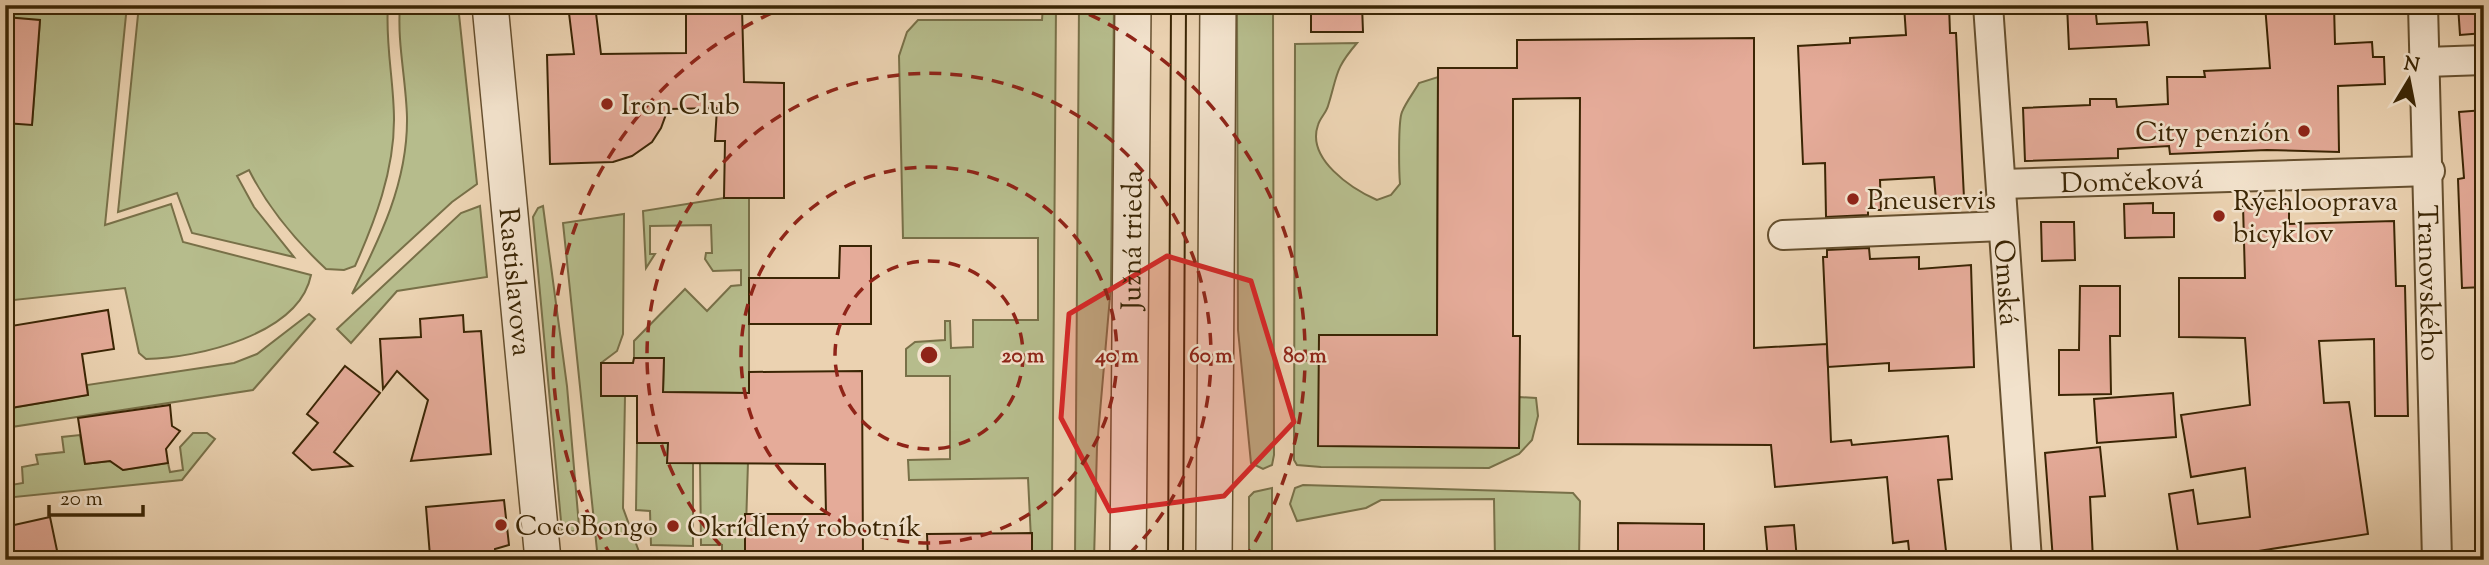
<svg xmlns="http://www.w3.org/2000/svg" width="2489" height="565" font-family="'Sorts Mill Goudy',serif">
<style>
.green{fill:#b6bc8c;stroke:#787048;stroke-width:2}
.building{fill:#e5ab99;stroke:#3a2504;stroke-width:2}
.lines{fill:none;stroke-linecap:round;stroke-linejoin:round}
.minor-casing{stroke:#66502f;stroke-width:32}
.tertiary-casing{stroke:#66502f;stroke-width:38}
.minor{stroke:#f2e2cc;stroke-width:28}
.tertiary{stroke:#f2e2cc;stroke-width:35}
.tram{stroke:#3a2504;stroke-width:2}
.marked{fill:#d62828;fill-opacity:0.2;stroke:#d62828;stroke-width:5;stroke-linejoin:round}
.ring{fill:none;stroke:#8f2418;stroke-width:3.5;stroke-dasharray:12 9}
.poi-dot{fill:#8f2418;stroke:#f2e2cc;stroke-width:2.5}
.labels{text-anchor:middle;stroke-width:5;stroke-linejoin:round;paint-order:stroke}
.poi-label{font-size:28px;fill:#3a2504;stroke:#f2e2cc;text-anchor:start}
.street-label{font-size:28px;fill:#3a2504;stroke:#f2e2cc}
.centre{fill:#8f2418;stroke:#f2e2cc;stroke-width:3.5}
.ring-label{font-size:21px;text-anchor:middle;font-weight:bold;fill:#8f2418;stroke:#f2e2cc;stroke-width:5;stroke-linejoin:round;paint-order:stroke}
</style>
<rect width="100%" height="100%" fill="#ebd2b1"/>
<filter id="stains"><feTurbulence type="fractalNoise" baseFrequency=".00286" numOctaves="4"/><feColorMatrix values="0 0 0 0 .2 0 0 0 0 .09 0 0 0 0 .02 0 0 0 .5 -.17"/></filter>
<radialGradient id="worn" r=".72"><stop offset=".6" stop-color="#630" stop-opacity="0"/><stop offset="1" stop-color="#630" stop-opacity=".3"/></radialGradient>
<g class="green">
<path d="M5,5H127L105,225L171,204L183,242L311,275C299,335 197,358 146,359L139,353L125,288L5,301V123L32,124L40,21L5,17Z"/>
<path d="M139,5H388C385,44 394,81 394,120C394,171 375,221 355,266L344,270L326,269C295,240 268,208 249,170L237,176L254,207L294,257L192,233L177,193L118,212Z"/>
<path d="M400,5H458L477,184L452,202L352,294C380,238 408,182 407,117C406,79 397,43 400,5Z"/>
<path d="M842,5H1056L1052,560H1032L1028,478L909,480L908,460L950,459V376H906V349L915,342L945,340V321H950L951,348L973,347V320H1038V238H903L899,56L907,32L918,20H1042L1043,6Z"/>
<path d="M1079,5H1114L1111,285L1097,447L1094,560H1075Z"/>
<path d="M1237,5H1273L1274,455L1272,465L1263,469L1251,463L1238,330Z"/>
<path d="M1357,43C1334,70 1338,74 1328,106C1326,113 1320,118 1318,125C1306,159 1352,189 1377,200L1391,195L1400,184C1399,172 1398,121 1402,112C1406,102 1414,92 1419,83L1438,77L1437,335H1320L1319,445L1519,397L1536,398L1538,416L1532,440L1519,454L1489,468L1321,467L1297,465L1294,460L1295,44Z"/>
<path d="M724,198H749V393L663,392L664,359L634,358V341L685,289L707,311L731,286L741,285V270L713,271L705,259L706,253H712L711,225L650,226V254H655L646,268L643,211Z"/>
<path d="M480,206L487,277L397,291L351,343L337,329L461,213Z"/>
<path d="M543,206L567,386L579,526L575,531L562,532L533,217L538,208Z"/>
<path d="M624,214L623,334L617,351L601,363V396H625L623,508L642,560H598L563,223Z"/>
<path d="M309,314L315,319L253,390L5,428V409L88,395L87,385L234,363L257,354Z"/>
<path d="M193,433H207L215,439L182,480L5,498V486L23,483L22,467L38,464L36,455L64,452L62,437L80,435L85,464L110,461L123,470L168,463L170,472L183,470L180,447Z"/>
<path d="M637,443H668V462L693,463V546L651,545L650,511L636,510Z"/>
<path d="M700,462H748L745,560H722V545H701Z"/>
<path d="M1303,485L1573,493L1580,501L1579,560H1495L1494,499L1381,500L1366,508L1297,521L1290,504L1295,488Z"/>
<path d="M1272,488V560H1249V497L1254,492Z"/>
</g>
<g class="building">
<path d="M568,5H595L601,54L686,53V9L742,8L744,82L784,83V198H724L725,141H715L717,108L668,109L661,128L652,142L632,156L613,162L550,164L547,55L574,54Z"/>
<path d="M1311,5H1362L1363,32H1311Z"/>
<path d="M1904,5H1949L1950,33H1956L1964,198L1936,200L1934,177L1880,180L1881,210H1868V215L1826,217L1825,163L1803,164L1798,46L1850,43V38L1906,35Z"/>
<path d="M2067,5H2095L2097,24L2147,22L2149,45L2069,49Z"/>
<path d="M2265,5H2334L2335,44L2372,42L2373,57H2384L2385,84L2338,86L2339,152L2267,150L2170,154L2169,146L2118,149V158L2025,161L2023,108L2090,105V99H2116L2117,107L2168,104L2167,77H2205L2204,71L2270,68Z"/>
<path d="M2458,5H2484V33L2460,35Z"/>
<path d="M5,17L40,20L32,125L5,123Z"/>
<path d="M1754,38V348L1827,344L1831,442L1851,440L1852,445L1948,436L1952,479L1938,480L1947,560H1910L1908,541L1893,543L1887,477L1775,487L1771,445L1578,444L1580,98L1513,99V336H1520L1519,448L1318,446L1319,335H1437L1438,68H1517V40Z"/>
<path d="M2484,110V287L2462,288L2458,179L2464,178L2459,112Z"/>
<path d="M2153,203V213H2174V237L2125,238L2124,204Z"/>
<path d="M2289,204V224L2394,221L2396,286H2405L2408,416H2375L2374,339L2319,341L2324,403L2349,402L2368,534L2258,551L2259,560H2179L2169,494L2193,490L2198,524L2250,517L2245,468L2191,477L2181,415L2250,405L2245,338L2179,337V278H2245L2243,205Z"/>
<path d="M2041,222H2074L2075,260L2042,261Z"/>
<path d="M840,246H871V324H749V278H839Z"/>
<path d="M1869,248L1870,259L1919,257V269L1971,265L1974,367L1889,371V363L1828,367L1823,257H1827V250Z"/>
<path d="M2080,286H2120V336H2110L2111,394L2059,395V350H2079Z"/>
<path d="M108,310L114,349L82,354L88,395L5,409V327Z"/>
<path d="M463,315L464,332L481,331L491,454L411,461L428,400L397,371L383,389L380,339L421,337L420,319Z"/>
<path d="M634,358H664L663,392L749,393V372L862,371L863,560H745V514H826L825,464L667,463L668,443H637V396H601V363H633Z"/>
<path d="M345,366L380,393L334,452L352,466L312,470L293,453L318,423L307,414Z"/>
<path d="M2173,393L2176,437L2097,443L2094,399Z"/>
<path d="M170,405L172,426L180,431L166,449L168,463L123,470L110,461L85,464L78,418Z"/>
<path d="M2100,447L2105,496L2090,497L2093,560H2053L2045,453Z"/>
<path d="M504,500L509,545L495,549V552L430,556L426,507Z"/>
<path d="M50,517L59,560H5V527Z"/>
<path d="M1618,523L1704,524V560H1618Z"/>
<path d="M1794,525L1797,560H1768L1765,527Z"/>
<path d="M1032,533V560H928L927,534Z"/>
</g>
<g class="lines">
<defs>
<g id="minor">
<path id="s1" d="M1988,5L2027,560"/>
<path id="s2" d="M2423,5L2437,560"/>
<path d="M2426,62L2484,60"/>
<path id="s3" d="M2002,184L2430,171"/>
<path d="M1783,235L2003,226"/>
</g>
<g id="tertiary">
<path id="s4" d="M490,5L543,560"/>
<path id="s5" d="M1128,560L1133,5"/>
<path d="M1214,560L1218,5"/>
</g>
</defs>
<use href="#minor" class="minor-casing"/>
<use href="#tertiary" class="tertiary-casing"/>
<use href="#minor" class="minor"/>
<use href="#tertiary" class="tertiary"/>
<g class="tram">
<path d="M1168,560L1171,5"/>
<path d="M1183,560L1186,5"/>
</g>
</g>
<path class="marked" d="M1167,256L1251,281L1294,422L1224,496L1110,511L1061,418L1069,314Z"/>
<g class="ring">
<circle cx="929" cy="355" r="94"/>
<circle cx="929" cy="355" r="188"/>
<path d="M735 560A282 282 0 1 1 1123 560"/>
<path d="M612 557A376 376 0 0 1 788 6M1070 6A376 376 0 0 1 1246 557"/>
</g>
<g class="poi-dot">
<circle cx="607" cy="104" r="7"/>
<circle cx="2304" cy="131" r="7"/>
<circle cx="1853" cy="199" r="7"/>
<circle cx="2219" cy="216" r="7"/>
<circle cx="501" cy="525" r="7"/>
<circle cx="673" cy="526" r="7"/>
</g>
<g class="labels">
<g class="poi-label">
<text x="621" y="114">Iron Club</text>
<text x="2290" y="141" text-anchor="end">City penzión</text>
<text x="1867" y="209">Pneuservis</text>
<text x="2233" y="210">Rýchlooprava<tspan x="2233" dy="32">bicyklov</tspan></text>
<text x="515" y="535">CocoBongo</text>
<text x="687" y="536">Okrídlený robotník</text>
</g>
<g class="street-label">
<text dy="10" stroke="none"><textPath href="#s3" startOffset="130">Domčeková</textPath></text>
<text dy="10" stroke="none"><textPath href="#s5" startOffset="320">Južná trieda</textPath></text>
<text dy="10" stroke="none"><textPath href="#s4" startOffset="278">Rastislavova</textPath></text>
<text dy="10" stroke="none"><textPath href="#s2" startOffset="278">Tranovského</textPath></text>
<text dy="10" stroke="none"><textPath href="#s1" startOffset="278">Omská</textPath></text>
</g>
</g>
<circle cx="929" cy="355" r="10" class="centre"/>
<g class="ring-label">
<text x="1023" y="362">20 m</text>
<text x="1117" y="362">40 m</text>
<text x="1211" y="362">60 m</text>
<text x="1305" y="362">80 m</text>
</g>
<rect width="2489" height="565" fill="none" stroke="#ebd2b1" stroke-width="28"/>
<rect x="7" y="7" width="2475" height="551" fill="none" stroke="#3a2504" stroke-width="3.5"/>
<rect x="14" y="14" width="2461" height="537" fill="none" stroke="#3a2504" stroke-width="2"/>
<g transform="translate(2409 80) rotate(10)" stroke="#f2e2cc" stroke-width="5" paint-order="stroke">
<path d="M0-5L12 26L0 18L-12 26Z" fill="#3a2504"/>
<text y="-10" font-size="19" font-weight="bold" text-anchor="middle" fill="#3a2504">N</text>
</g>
<path d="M49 505v10h94v-10" fill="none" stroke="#3a2504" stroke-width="3.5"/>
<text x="60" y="505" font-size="21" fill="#3a2504" stroke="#f2e2cc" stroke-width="5" paint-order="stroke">20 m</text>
<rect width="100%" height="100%" filter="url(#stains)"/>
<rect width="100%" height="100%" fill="url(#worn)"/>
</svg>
